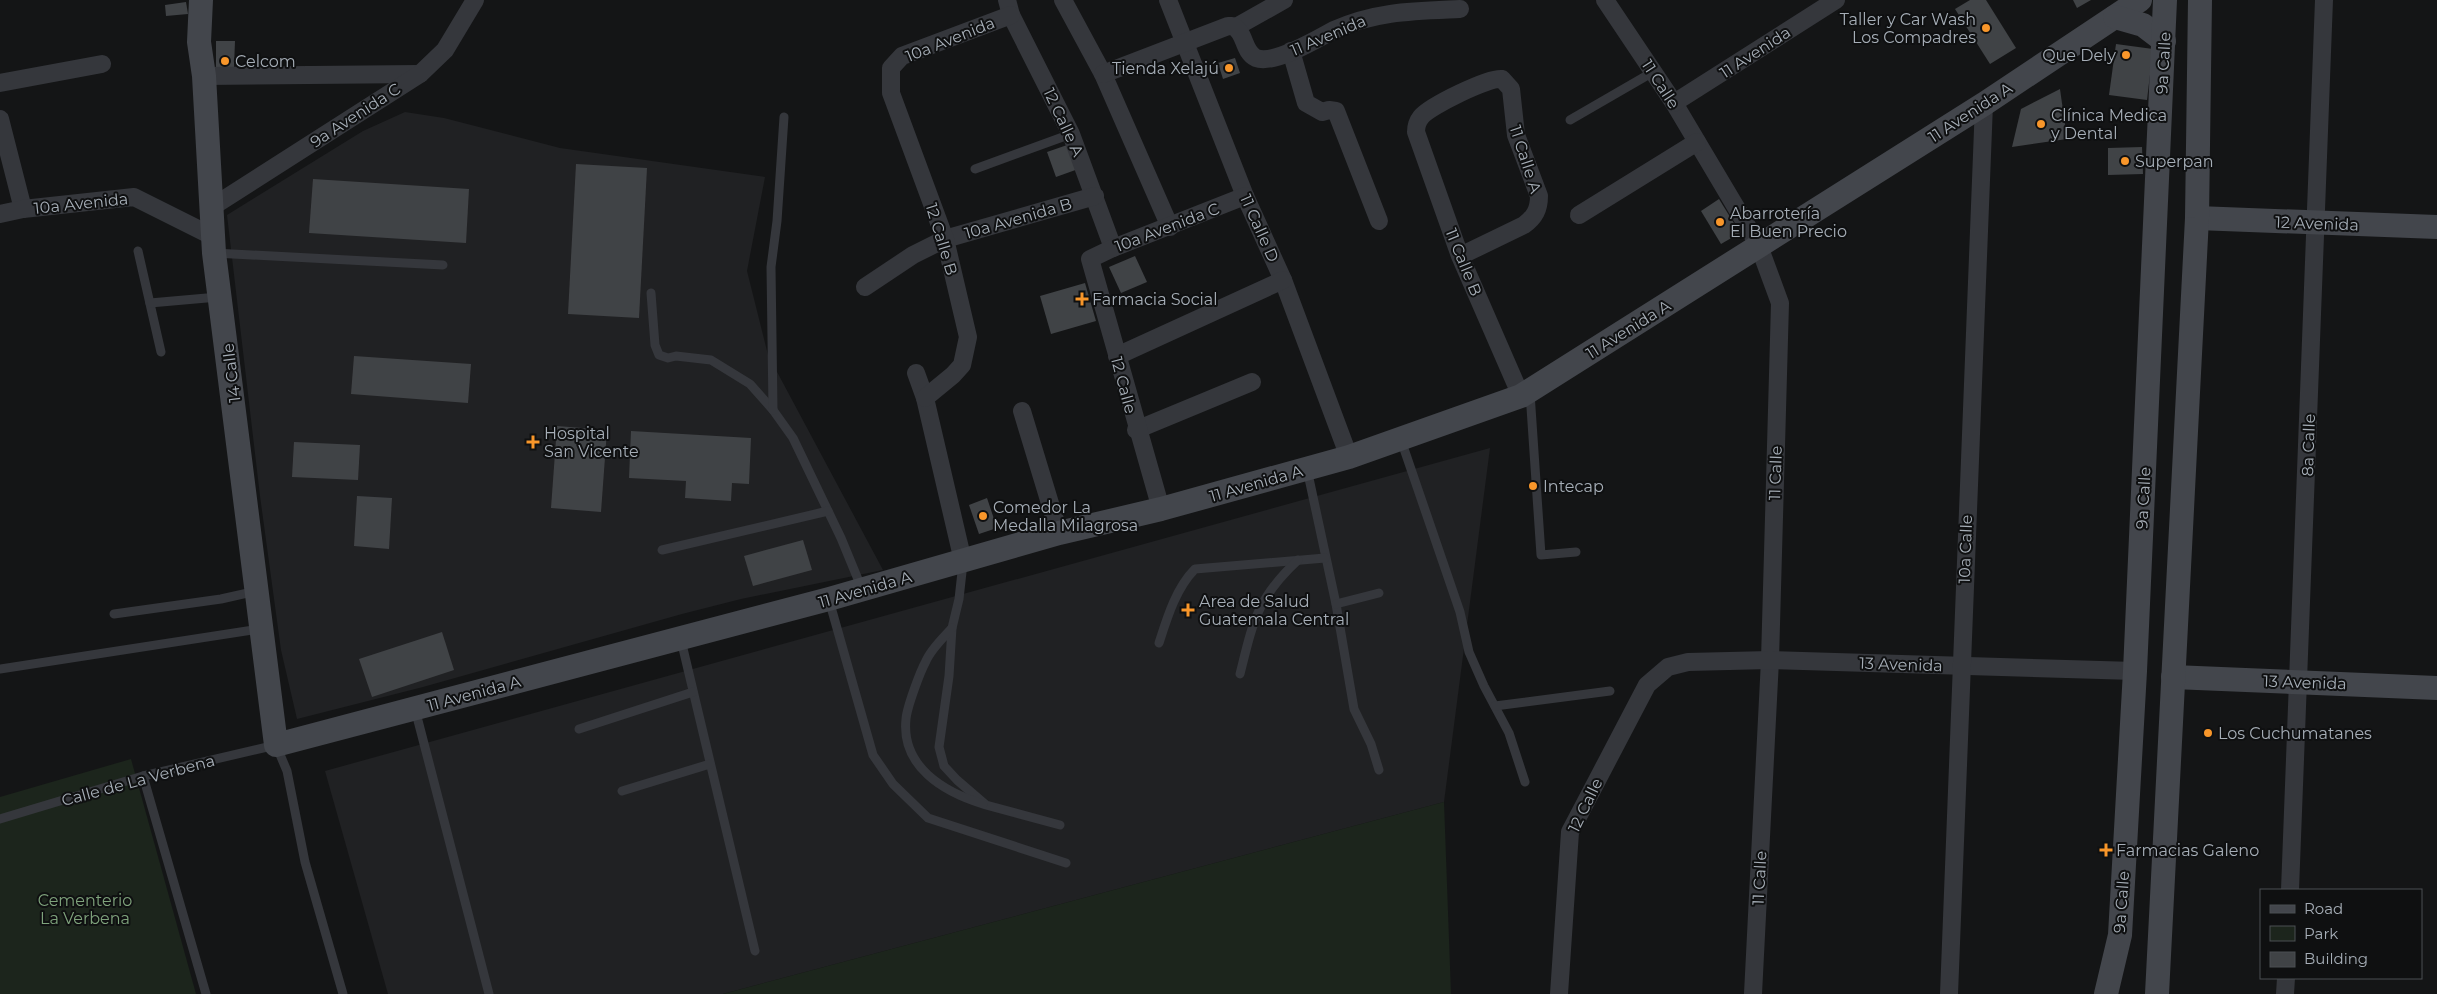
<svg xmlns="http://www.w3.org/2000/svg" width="2437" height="994" font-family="Montserrat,sans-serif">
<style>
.built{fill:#202123}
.green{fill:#1c251c}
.building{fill:#404346}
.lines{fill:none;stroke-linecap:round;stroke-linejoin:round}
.lane{stroke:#35373c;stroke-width:9}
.street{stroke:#35373c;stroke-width:18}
.secondary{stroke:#43464c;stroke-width:24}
.poi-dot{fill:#f8962a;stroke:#0f1011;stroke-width:2}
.labels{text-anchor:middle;stroke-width:4;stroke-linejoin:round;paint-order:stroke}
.poi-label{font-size:16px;fill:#a6aeb7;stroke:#0f1011;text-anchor:start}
.street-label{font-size:16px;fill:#a6aeb7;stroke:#0f1011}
.park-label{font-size:16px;fill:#7fa37c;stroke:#0f1011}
</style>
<rect width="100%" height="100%" fill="#141516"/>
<g class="built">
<path d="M405,112L444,118L560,148L765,177L747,271L768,355L883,570L741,599L682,614L423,687L297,719L281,650L260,496L227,215L363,131Z"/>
<path d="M1490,448L1444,802L723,994H388L325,771Z"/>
</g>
<g class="green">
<path d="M131,759L196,994H0V797Z"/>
<path d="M1444,802L1451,994H723Z"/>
</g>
<g class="building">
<path d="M1970,0H1986L2016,48L1990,64L1955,9Z"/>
<path d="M2073,0H2091L2077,8Z"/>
<path d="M186,2L188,14L166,16L165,5Z"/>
<path d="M216,41H235L234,67H216Z"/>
<path d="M2116,44L2153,49L2147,100L2109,95Z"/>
<path d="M1235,58L1240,73L1223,79L1218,63Z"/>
<path d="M2060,89L2067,139L2012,147L2021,109Z"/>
<path d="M1073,143L1081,168L1056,177L1047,152Z"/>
<path d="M2142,147L2143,174L2108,175V148Z"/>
<path d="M576,164L647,168L639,318L568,314Z"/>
<path d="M313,179L469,189L466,243L309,233Z"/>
<path d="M1719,199L1740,233L1721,244L1701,211Z"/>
<path d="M1135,256L1147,282L1121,293L1109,267Z"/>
<path d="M1085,283L1096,321L1051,334L1040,296Z"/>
<path d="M354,356L471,364L468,403L351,394Z"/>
<path d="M557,426L607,430L601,512L551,508Z"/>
<path d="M631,431L751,438L749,484L732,483L731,501L685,498L686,481L629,478Z"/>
<path d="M294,442L360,445L358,480L292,477Z"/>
<path d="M357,496L392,498L389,549L354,546Z"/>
<path d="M987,498L997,528L979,534L969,505Z"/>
<path d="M803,540L812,570L753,586L744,556Z"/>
<path d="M442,632L454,670L372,697L359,659Z"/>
</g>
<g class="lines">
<g class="lane">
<path d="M1570,120L1653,72"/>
<path d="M975,169L1071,134"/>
<path d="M138,251L161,352"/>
<path d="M214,253L443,265"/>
<path d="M651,293L655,345L659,355L668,358L676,356L711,360L750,384L773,410L793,438L841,538L862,589"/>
<path d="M150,303L218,297"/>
<path d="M1530,393L1541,555L1576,552"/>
<path d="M773,410L771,267L777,221L784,117"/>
<path d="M1401,440L1460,612L1469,652L1484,686L1509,733L1525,782"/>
<path d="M1307,469L1336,604L1354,709L1371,744L1379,770"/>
<path d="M662,550L828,511"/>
<path d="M963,563L959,599L952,628L949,676L939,747L944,766L957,780L986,805L1060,825"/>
<path d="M829,600L873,755L893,784L928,818L1066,863"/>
<path d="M1336,604L1379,593"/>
<path d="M114,614L221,599L257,591"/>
<path d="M952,628C943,638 931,649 926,661C920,672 907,707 906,719C901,767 944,792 983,804"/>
<path d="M681,640L755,951"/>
<path d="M1159,643C1167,618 1176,588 1195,569L1325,558"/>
<path d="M0,669L259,629"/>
<path d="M1240,674C1253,622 1257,598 1298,560"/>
<path d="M1495,706L1610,691"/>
<path d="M415,709L489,994"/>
<path d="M579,729L693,692"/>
<path d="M143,776L206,994"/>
<path d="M622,791L710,764"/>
<path d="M0,819L143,776L276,745L287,771L305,862L343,994"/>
</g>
<g class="street">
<path d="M1007,0L1011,15L1071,134L1113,248"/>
<path d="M1063,0L1103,74L1170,227"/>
<path d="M1168,0L1245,196L1283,280L1349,457"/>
<path d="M1605,0L1674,103L1759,246L1780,303L1770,660L1753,994"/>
<path d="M1236,27L1284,0"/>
<path d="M1291,51L1306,103L1322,112L1329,110L1336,111L1379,221"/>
<path d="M1103,74L1228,26H1232C1246,31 1242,51 1256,58C1275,65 1317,39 1334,30C1376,11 1415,11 1460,9"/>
<path d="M204,76L420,74"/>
<path d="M0,83L102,64"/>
<path d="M1674,103L1836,0"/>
<path d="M0,119L23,209"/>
<path d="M212,207L420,74L445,50L475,0"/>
<path d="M0,214L23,209L134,197L214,237"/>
<path d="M1579,215L1697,142"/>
<path d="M1460,256L1524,225C1535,217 1539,209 1539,196L1516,135L1511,89L1502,79C1489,77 1430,106 1421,117C1417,122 1416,126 1416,132L1460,256L1521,396"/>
<path d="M865,287L913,255L945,239L1095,196"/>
<path d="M1117,356L1283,280"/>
<path d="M916,373L925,398L963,561"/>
<path d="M925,398L953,375L962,365L968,337L945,239L891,93V68L902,56L1011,15"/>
<path d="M1022,411L1059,533"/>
<path d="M1136,430L1252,382"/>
<path d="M1161,509L1090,259L1113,248L1245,196"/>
<path d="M2290,890L2324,0"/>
<path d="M1559,994L1570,832L1647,685L1668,667L1688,662L1770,660L2135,671"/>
<path d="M1949,994L1984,104"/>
<path d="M2285,994L2286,978"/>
</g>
<g class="secondary">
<path d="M201,0L199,42L204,76L214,253L276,745L829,599L1059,533L1161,509L1349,457L1521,396L1984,104L2140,0"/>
<path d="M2115,17L2143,25L2164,41"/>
<path d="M2197,218L2437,227"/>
<path d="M2173,677L2437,688"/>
<path d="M2106,994L2120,935L2135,671L2165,0"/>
<path d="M2157,994L2197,218L2200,0"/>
</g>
</g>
<g class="poi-dot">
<circle cx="1986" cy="28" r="5"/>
<circle cx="2126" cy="55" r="5"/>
<circle cx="225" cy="61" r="5"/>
<circle cx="1229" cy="68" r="5"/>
<circle cx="2041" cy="124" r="5"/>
<circle cx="2125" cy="161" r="5"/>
<circle cx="1720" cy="222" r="5"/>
<path d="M1079.5 291.5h5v5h5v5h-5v5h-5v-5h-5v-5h5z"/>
<path d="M530.5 434.5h5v5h5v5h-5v5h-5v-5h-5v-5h5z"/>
<circle cx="1533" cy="486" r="5"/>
<circle cx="983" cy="516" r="5"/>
<path d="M1185.5 602.5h5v5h5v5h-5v5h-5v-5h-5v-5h5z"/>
<circle cx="2208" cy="733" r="5"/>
<path d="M2103.5 842.5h5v5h5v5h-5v5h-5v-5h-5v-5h5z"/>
</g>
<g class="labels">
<g class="poi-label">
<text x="1976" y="25" text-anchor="end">Taller y Car Wash<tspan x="1976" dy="18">Los Compadres</tspan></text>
<text x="2116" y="61" text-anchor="end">Que Dely</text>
<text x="235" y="67">Celcom</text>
<text x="1219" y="74" text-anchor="end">Tienda Xelajú</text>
<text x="2051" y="121">Clínica Medica<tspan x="2051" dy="18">y Dental</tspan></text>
<text x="2135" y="167">Superpan</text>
<text x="1730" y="219">Abarrotería<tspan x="1730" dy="18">El Buen Precio</tspan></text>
<text x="1092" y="305">Farmacia Social</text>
<text x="544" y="439">Hospital<tspan x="544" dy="18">San Vicente</tspan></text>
<text x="1543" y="492">Intecap</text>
<text x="993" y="513">Comedor La<tspan x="993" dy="18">Medalla Milagrosa</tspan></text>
<text x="1199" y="607">Area de Salud<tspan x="1199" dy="18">Guatemala Central</tspan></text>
<text x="2218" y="739">Los Cuchumatanes</text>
<text x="2116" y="856">Farmacias Galeno</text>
</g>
<g class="street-label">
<text transform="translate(1328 35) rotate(-23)" y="6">11 Avenida</text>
<text transform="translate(950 39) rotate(-22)" y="6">10a Avenida</text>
<text transform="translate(1755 52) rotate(-33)" y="6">11 Avenida</text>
<text transform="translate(2163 63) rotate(-87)" y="6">9a Calle</text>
<text transform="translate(1661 84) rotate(57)" y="6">11 Calle</text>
<text transform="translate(1970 112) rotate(-33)" y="6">11 Avenida A</text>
<text transform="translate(355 115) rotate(-33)" y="6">9a Avenida C</text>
<text transform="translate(1064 122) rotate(65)" y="6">12 Calle A</text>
<text transform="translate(1526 159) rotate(72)" y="6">11 Calle A</text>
<text transform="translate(81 203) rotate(-6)" y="6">10a Avenida</text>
<text transform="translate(1018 218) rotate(-16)" y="6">10a Avenida B</text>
<text transform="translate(2317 223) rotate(2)" y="6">12 Avenida</text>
<text transform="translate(1167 227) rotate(-21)" y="6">10a Avenida C</text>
<text transform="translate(1260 228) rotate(66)" y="6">11 Calle D</text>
<text transform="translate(942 239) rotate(73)" y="6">12 Calle B</text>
<text transform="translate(1464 262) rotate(68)" y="6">11 Calle B</text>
<text transform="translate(1628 329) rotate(-32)" y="6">11 Avenida A</text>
<text transform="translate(231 373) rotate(-97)" y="6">14 Calle</text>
<text transform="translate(1124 385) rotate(75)" y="6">12 Calle</text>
<text transform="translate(2308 445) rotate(-88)" y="6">8a Calle</text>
<text transform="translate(1775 473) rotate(-88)" y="6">11 Calle</text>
<text transform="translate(1256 483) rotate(-16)" y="6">11 Avenida A</text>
<text transform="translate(2143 498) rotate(-87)" y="6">9a Calle</text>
<text transform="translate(1965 549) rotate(-88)" y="6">10a Calle</text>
<text transform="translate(865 589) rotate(-16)" y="6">11 Avenida A</text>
<text transform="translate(1901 664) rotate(2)" y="6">13 Avenida</text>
<text transform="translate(2305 682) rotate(2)" y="6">13 Avenida</text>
<text transform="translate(474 693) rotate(-15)" y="6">11 Avenida A</text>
<text transform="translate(138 780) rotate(-15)" y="6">Calle de La Verbena</text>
<text transform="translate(1585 805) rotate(-64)" y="6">12 Calle</text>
<text transform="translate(1759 878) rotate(-87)" y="6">11 Calle</text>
<text transform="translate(2121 902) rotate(-86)" y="6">9a Calle</text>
</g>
<g class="park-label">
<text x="85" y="906">Cementerio<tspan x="85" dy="18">La Verbena</tspan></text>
</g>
</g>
<rect x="2260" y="889" width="162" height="90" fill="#0f1011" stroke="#4b4f53"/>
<rect x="2270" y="905" width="25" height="8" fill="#43464c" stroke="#4b4f53"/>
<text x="2304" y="914" font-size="15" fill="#a6aeb7">Road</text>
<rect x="2270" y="926" width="25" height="15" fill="#1c251c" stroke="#4b4f53"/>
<text x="2304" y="939" font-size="15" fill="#a6aeb7">Park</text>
<rect x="2270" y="952" width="25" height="15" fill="#404346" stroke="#4b4f53"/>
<text x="2304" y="964" font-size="15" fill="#a6aeb7">Building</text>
</svg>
